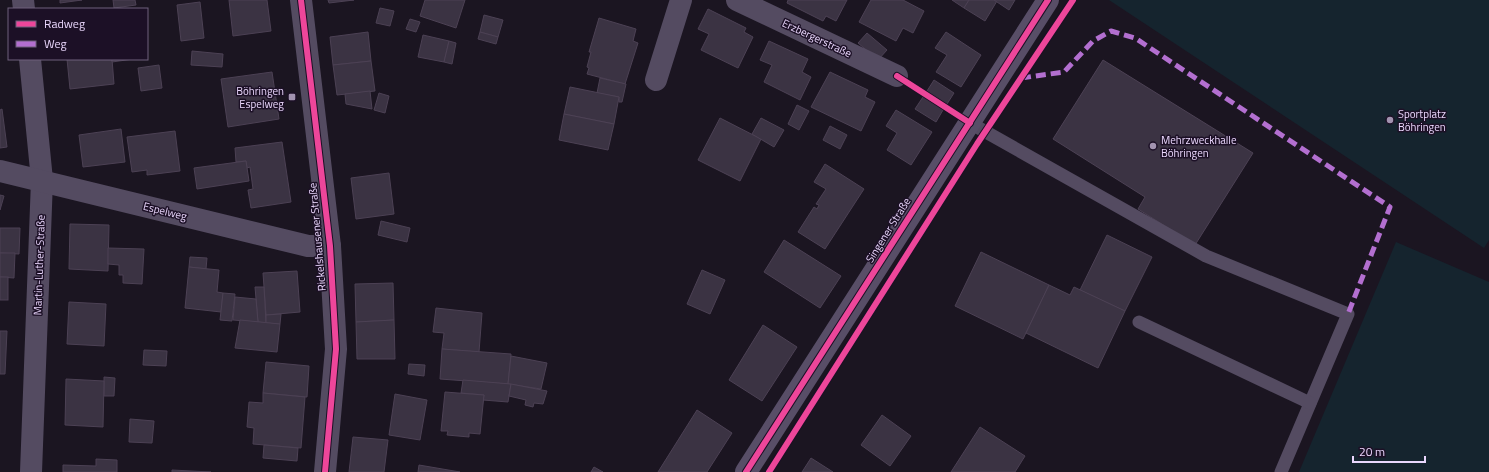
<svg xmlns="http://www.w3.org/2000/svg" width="1489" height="472" font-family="'Titillium Web',sans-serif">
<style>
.green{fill:#15242e}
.building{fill:#3b3343;stroke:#4c4154}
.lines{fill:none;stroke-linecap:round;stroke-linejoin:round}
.lane{stroke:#544b61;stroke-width:13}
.street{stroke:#544b61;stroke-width:22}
.secondary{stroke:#584e67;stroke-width:22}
.quiet{stroke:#b36fd0;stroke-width:5;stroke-dasharray:10 5;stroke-linecap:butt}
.cycleway-casing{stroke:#1c1026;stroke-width:8}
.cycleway{stroke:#ed469a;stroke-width:6}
.poi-dot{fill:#a293b0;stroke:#1c1026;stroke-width:1.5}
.labels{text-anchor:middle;stroke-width:3;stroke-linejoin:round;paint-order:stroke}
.street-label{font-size:11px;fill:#ead7fd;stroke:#1c1026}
.poi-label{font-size:11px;fill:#ead7fd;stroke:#1c1026;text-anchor:start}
</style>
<rect width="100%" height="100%" fill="#1b1521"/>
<g class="green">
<path d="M1109,0H1489V240L1484,248Z"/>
<path d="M1396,242L1489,282V472H1299Z"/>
</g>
<g class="building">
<path d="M60,0H82L60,3Z"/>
<path d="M113,0H135L136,5L114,8Z"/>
<path d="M229,0H267L271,31L233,36Z"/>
<path d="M328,0H354L329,3Z"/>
<path d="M425,0H465L456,28L420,16Z"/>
<path d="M788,0H847L836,21L826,16L823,21L787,3Z"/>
<path d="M871,0H903L924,11L913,33L903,28L896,41L859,22Z"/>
<path d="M952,0H969L964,8Z"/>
<path d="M969,0H994L997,1L985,21L964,8Z"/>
<path d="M994,0H1015L1009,10Z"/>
<path d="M200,2L204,38L181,41L177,5Z"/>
<path d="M380,8L394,11L390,26L376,23Z"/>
<path d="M708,9L746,28L744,32L753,37L738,68L701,50L709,34L698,29Z"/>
<path d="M484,15L503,20L498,37L480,32Z"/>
<path d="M599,18L636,29L633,41L638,43L625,84L587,74L589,68L587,67L591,52H589Z"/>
<path d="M410,19L420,22L416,32L406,29Z"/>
<path d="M368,32L371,61L333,65L330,37Z"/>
<path d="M480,32L498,37L496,44L478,39Z"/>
<path d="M946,32L981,55L961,87L936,72L947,55L935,48Z"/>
<path d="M867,33L887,50L878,60L858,43Z"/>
<path d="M423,35L449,41L444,62L418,57Z"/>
<path d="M449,41L456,43L452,64L444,62Z"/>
<path d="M769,41L808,59L802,72L811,77L800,100L764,82L772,65L760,60Z"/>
<path d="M192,51L223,54L222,67L191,65Z"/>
<path d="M67,59H112L114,84L70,89Z"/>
<path d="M112,59H133L112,62Z"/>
<path d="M1103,60L1253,153L1195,245L1138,209L1145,197L1053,139Z"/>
<path d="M371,61L375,91L337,95L333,65Z"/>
<path d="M159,65L162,88L141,91L138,68Z"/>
<path d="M272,72L279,119L228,127L221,79Z"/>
<path d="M830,72L868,90L865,97L875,102L861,131L811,107Z"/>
<path d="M600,78L626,84L622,102H619V97L597,93Z"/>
<path d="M934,80L954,93L947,104L927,91Z"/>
<path d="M570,87L619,97L614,124L564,114Z"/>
<path d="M370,91L372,109L346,104L345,94Z"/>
<path d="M379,93L389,96L385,113L374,110Z"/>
<path d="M923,97L943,110L936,122L915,109Z"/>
<path d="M797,105L809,111L799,130L788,124Z"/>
<path d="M2,109L7,147L0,148V110Z"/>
<path d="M896,110L932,132L911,165L887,150L897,133L886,126Z"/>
<path d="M564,114L614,124L608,150L559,140Z"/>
<path d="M720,118L761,139L740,181L698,160Z"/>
<path d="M761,118L784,130L774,147L752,134Z"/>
<path d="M830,126L847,135L840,149L823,140Z"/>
<path d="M121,129L125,162L83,167L79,135Z"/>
<path d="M175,131L180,171L147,175V170L132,172L127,137Z"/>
<path d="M282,142L291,202L251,208L248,190L253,189L250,167L247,168L246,161L236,162L235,148Z"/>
<path d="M246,161L249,181L197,189L194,168Z"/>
<path d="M825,164L864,189L825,249L798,232L814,207L817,209L819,205L816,204L826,189L814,182Z"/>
<path d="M389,173L394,214L356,219L351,178Z"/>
<path d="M0,195L4,196L0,210Z"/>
<path d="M381,221L410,228L407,242L378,235Z"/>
<path d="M70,224L109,225L108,271L69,269Z"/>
<path d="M0,228H20L19,254L0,253Z"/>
<path d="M1107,235L1152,257L1125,311L1080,290Z"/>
<path d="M784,240L841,276L820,308L764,272Z"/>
<path d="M108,248L144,249L142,284L123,283V275H119V265L108,264Z"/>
<path d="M981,252L1049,285L1023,339L955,306Z"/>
<path d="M0,253H15L14,278L0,277Z"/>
<path d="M190,257L207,258L206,269L189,267Z"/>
<path d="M189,267L219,270L217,292L223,293L221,312L185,308Z"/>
<path d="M702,270L725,280L710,314L687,304Z"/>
<path d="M297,271L300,312L266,315L263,273Z"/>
<rect x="0" y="277" width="8" height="23"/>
<path d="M393,283L394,320L356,322L355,284Z"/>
<path d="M1049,285L1070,295L1074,287L1125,311L1098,368L1026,333Z"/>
<path d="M255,287H264L266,323L258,322Z"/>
<path d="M223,293L235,294L232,321L220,320Z"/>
<path d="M235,297L256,299L258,322L233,320Z"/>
<path d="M69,302L106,304L104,346L67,344Z"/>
<path d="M436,308L482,313L479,352L442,349L444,333L433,332Z"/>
<path d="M281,314L280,324L266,323V315Z"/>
<path d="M240,320L280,324L277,352L235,348Z"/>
<path d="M394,320L395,359H357L356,322Z"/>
<path d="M763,325L797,347L762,401L729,380Z"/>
<path d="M0,331H7L5,374H0Z"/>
<path d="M442,349L511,354L508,384L440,379Z"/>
<path d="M144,350L167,351L166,366L143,365Z"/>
<path d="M511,356L547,363L541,389L508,384Z"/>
<path d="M266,362L309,366L307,397L263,393Z"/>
<path d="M409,364L425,365L424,376L408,374Z"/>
<path d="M104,377L115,378L114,396H104Z"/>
<path d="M66,379L104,381L103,427L65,425Z"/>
<path d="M463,380L511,384L508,402L483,400L484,395L461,393Z"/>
<path d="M511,384L547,391L543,404L534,403L533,407L525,405L526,400L509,396Z"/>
<path d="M445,392L484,395L480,434L469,433V437L447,435L448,431H441Z"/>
<path d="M263,393L305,397L301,448L253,444L254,428L247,427L249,402L263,403Z"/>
<path d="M395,394L427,400L420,440L389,435Z"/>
<path d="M697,410L732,433L707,472H658Z"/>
<path d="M882,415L911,436L890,466L861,445Z"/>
<path d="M130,419L154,421L152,443L129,442Z"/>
<path d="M980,427L1025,456L1015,472H951Z"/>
<path d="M353,437L388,440L384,472H349Z"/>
<path d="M264,445L298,448L297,461L263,458Z"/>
<path d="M811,458L833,472H802Z"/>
<path d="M96,459L117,460V472H63V465L96,466Z"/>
<path d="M419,465L460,472H418Z"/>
<path d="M594,467L603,472H591Z"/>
<path d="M172,470L211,472H172Z"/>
</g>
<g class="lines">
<g class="lane">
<path d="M970,123L1206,256L1348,314L1281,472"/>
<path d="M1139,322L1310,403"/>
</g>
<g class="street">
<path d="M23,0L24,9"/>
<path d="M301,0L330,246L336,349L325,472"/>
<path d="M737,0L897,76"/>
<path d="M30,59L42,180L31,472"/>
<path d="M656,80L681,0"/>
<path d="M0,171L308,246H330"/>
</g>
<path class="secondary" d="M746,472L1048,0"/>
<path class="quiet" d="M1021,78L1064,72L1093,41L1111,31L1135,38L1390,207L1348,314"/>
<defs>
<g id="cycleway">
<path d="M301,0L330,246L336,349L325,472"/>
<path d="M897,76L970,123"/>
<path d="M746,472L1048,0"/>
<path d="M769,472L977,144L1073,0"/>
</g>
</defs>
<use href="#cycleway" class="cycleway-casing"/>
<use href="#cycleway" class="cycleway"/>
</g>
<g class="poi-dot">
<rect x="288" y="93" width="8" height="8" rx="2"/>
<circle cx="1390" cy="120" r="4"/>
<circle cx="1153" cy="146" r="4"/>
</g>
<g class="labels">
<g class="street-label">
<text transform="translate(817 38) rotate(25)" y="4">Erzbergerstraße</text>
<text transform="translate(165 211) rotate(14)" y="4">Espelweg</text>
<text transform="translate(888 230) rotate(-58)" y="4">Singener Straße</text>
<text transform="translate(317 237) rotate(-95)" y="4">Rickelshausener Straße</text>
<text transform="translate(39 265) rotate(-88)" y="4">Martin-Luther-Straße</text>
</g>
<g class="poi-label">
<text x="284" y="95" text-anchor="end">Böhringen<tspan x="284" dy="13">Espelweg</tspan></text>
<text x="1398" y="118">Sportplatz<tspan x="1398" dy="13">Böhringen</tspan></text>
<text x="1161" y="144">Mehrzweckhalle<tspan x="1161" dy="13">Böhringen</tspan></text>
</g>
</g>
<rect x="8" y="8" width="140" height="52" fill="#1c1026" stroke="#6e607c"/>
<rect x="16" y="21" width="20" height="6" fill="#ed469a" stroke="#6e607c"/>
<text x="44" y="28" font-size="12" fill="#ead7fd">Radweg</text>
<rect x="16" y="41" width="20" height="6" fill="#b36fd0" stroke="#6e607c"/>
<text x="44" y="48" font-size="12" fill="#ead7fd">Weg</text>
<path d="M1353 456v6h72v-6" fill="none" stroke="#ead7fd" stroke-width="2"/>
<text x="1359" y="456" font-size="12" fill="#ead7fd" stroke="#1c1026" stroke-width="3" paint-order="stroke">20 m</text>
</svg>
